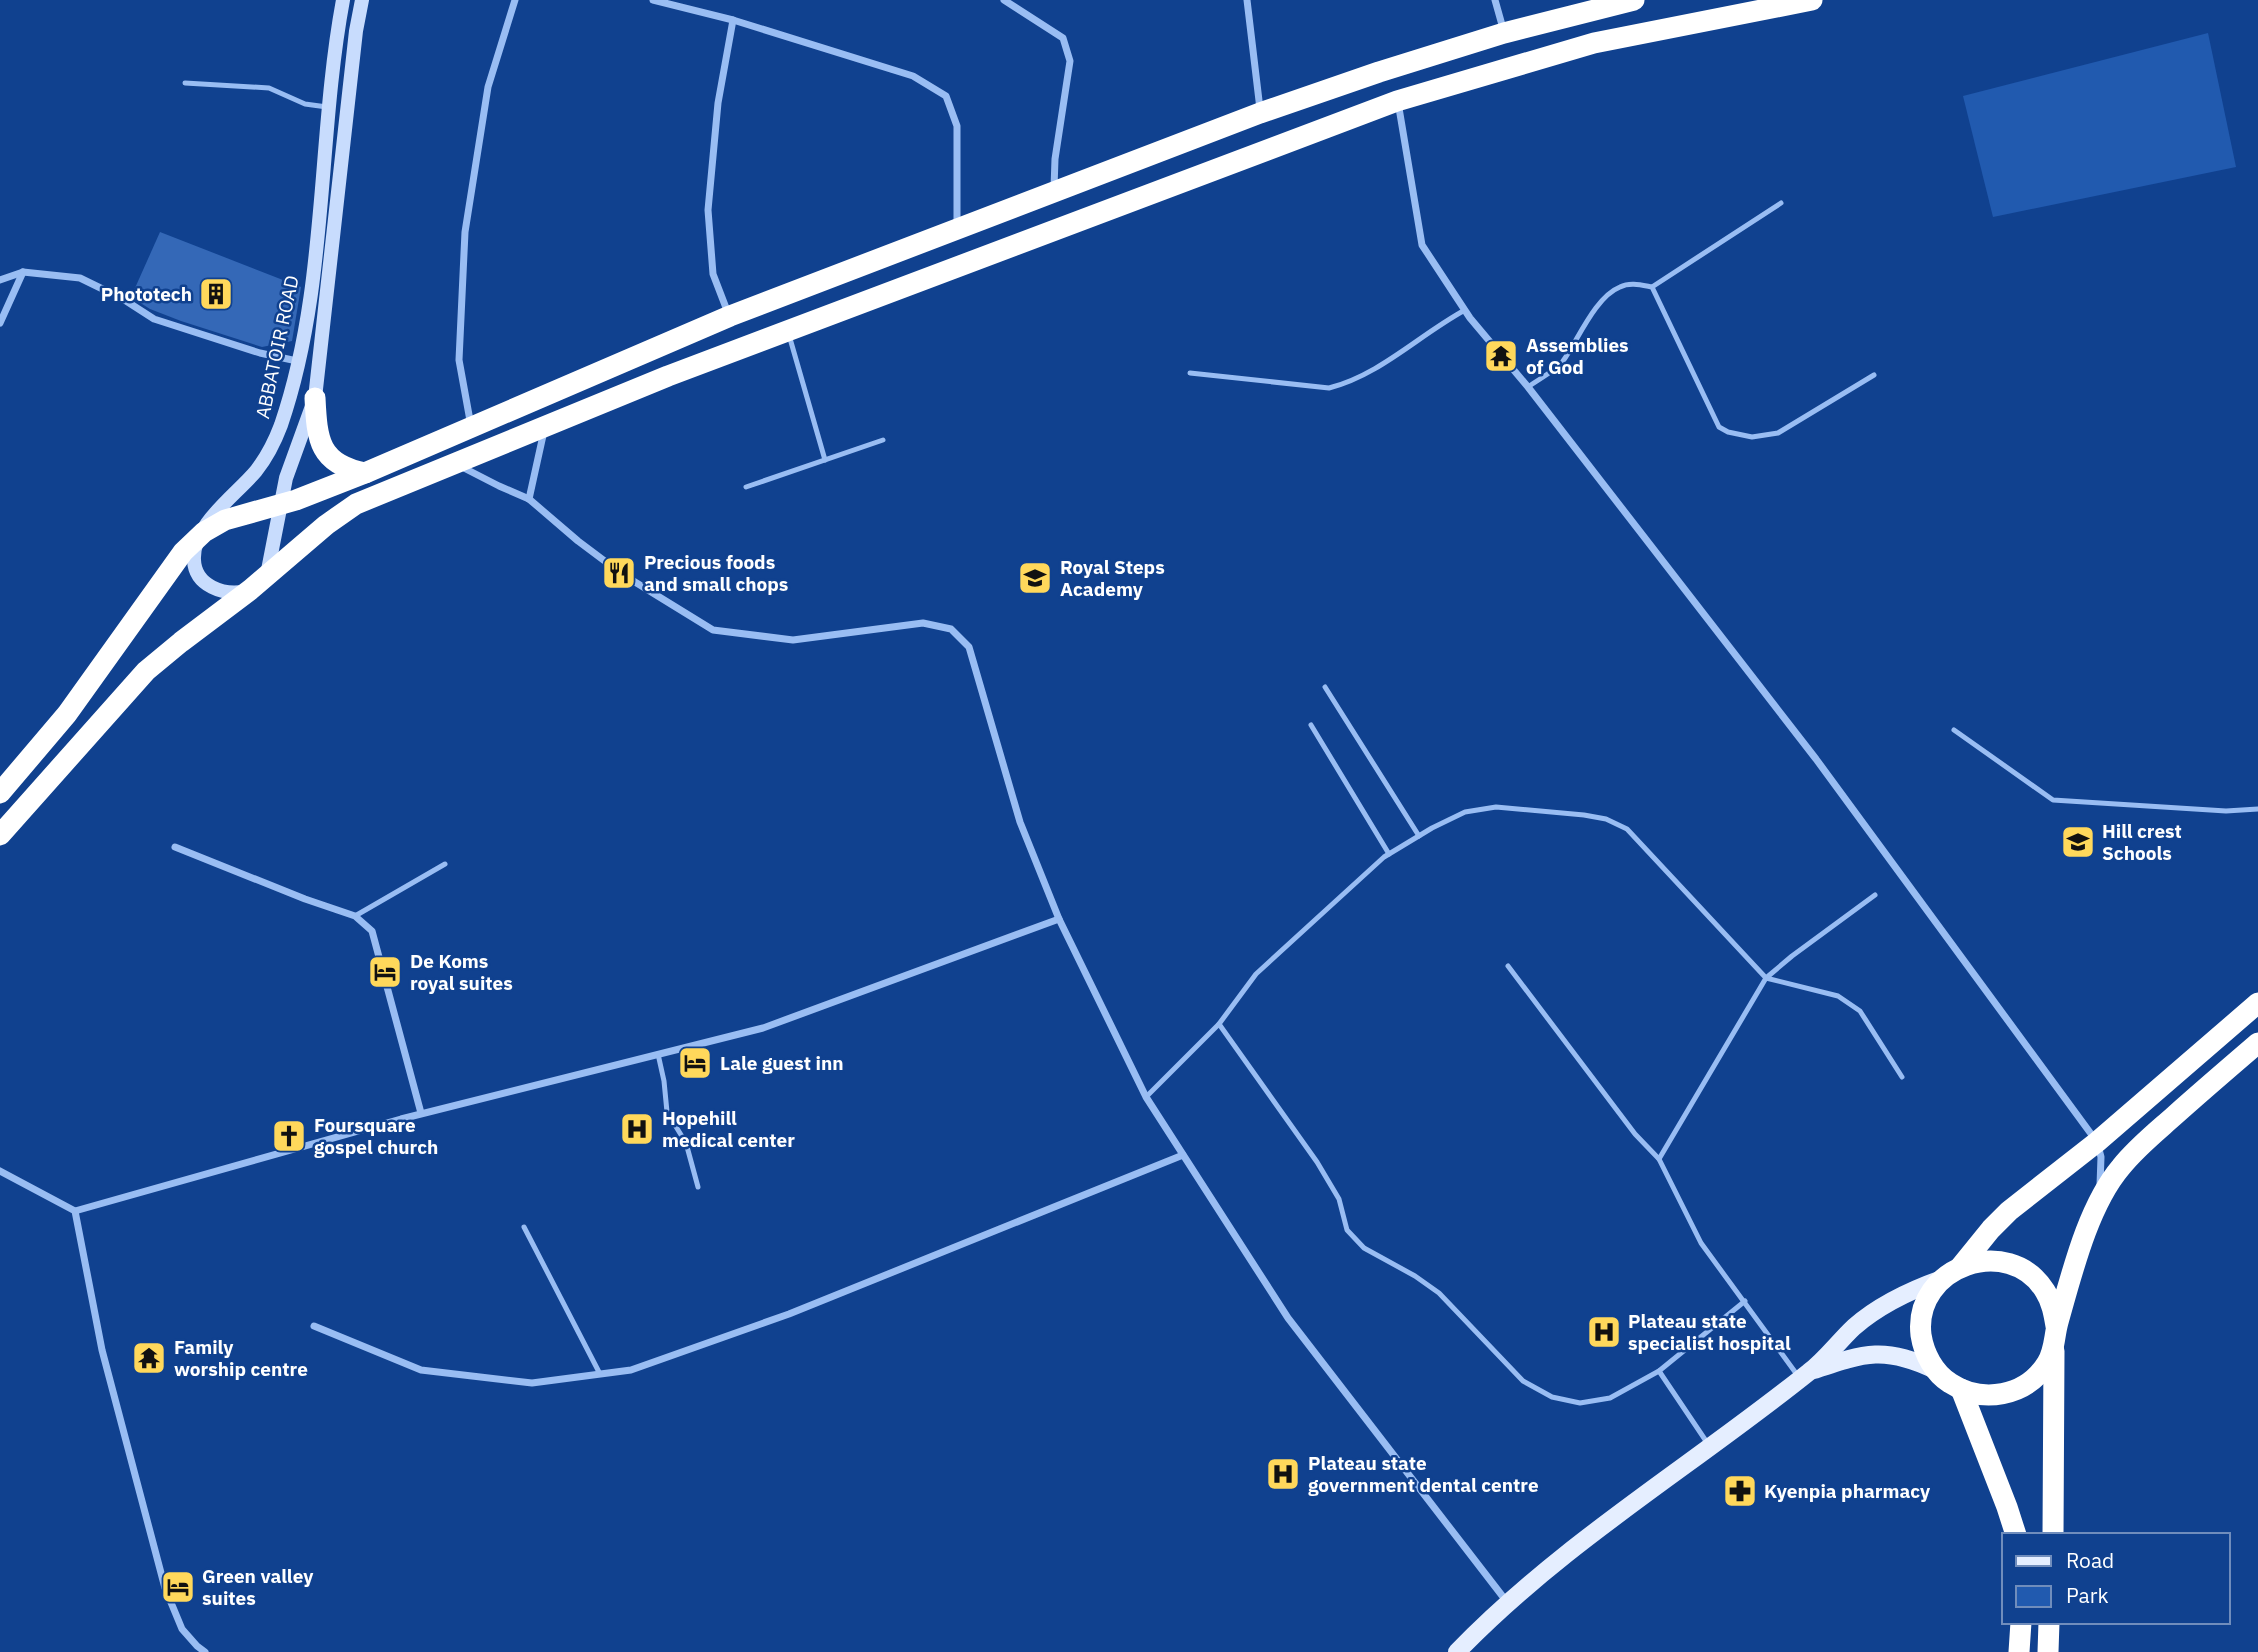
<svg xmlns="http://www.w3.org/2000/svg" width="2258" height="1652" font-family="'IBM Plex Sans',sans-serif">
<style>
.green{fill:#215aaf}
.building{fill:#3468b7}
.lines{fill:none;stroke-linecap:round;stroke-linejoin:round}
.lane{stroke:#99bdf3;stroke-width:5}
.street{stroke:#99bdf3;stroke-width:7}
.secondary{stroke:#c8dcfd;stroke-width:14}
.primary{stroke:#e5eeff;stroke-width:18}
.highway{stroke:#fff;stroke-width:21}
.labels{text-anchor:middle;stroke-width:5;stroke-linejoin:round;paint-order:stroke}
.poi-label{font-size:19px;font-weight:bold;fill:#fff;stroke:#10418f;text-anchor:start}
.street-label{font-size:19px;fill:#fff;stroke:#10418f}
</style>
<rect width="100%" height="100%" fill="#10418f"/>
<path class="green" d="M2208,33L2236,167L1993,217L1963,96Z"/>
<path class="building" d="M160,232L301,287L292,341L262,347L181,321L150,309L131,297Z"/>
<g class="lines">
<g class="lane">
<path d="M185,83L269,88L305,104L327,107"/>
<path d="M1652,287L1781,203"/>
<path d="M789,335L825,460"/>
<path d="M1190,373L1329,388C1380,375 1419,335 1465,310"/>
<path d="M1528,387C1539,379 1555,371 1563,361C1578,340 1595,297 1620,287C1630,282 1641,285 1652,287L1719,427L1728,432L1752,437L1778,433L1874,375"/>
<path d="M746,487L883,440"/>
<path d="M1325,687L1419,836"/>
<path d="M1311,725L1389,854"/>
<path d="M1954,730L2053,800L2226,811L2258,809"/>
<path d="M355,916L445,864"/>
<path d="M1508,966L1635,1134L1659,1159"/>
<path d="M1219,1024L1317,1162L1339,1199L1347,1230L1364,1248L1415,1276L1439,1293L1523,1381L1552,1397L1580,1403L1610,1398L1659,1371L1745,1301"/>
<path d="M658,1054L664,1081L667,1112L686,1143L698,1187"/>
<path d="M1146,1097L1219,1024L1256,974L1384,857L1432,828L1465,812L1496,807L1584,815L1606,819L1627,829L1766,978L1792,956L1875,895"/>
<path d="M524,1227L600,1374"/>
<path d="M1659,1371L1708,1444"/>
<path d="M1798,1376L1701,1243L1659,1159L1766,978L1838,996L1860,1011L1902,1077"/>
</g>
<g class="street">
<path d="M653,0L733,20L718,103L708,210L713,274L728,313"/>
<path d="M1004,0L1063,38L1070,61L1055,159L1054,188"/>
<path d="M1247,0L1260,109"/>
<path d="M1495,0L1504,32"/>
<path d="M733,20L913,76L946,96L957,126V227"/>
<path d="M1398,102L1422,245L1470,318L1528,387L1816,759L2097,1142L2101,1157L2100,1185"/>
<path d="M0,280L23,272L80,278L123,299L154,319L260,353L297,361"/>
<path d="M0,323L23,272"/>
<path d="M471,426L459,360L465,232L488,87L515,0"/>
<path d="M460,466L499,486L529,499L578,541L622,574L713,630L793,640L923,623L951,629L969,647L1020,822L1059,919L1146,1097L1288,1318L1507,1602"/>
<path d="M529,499L544,431"/>
<path d="M175,847L305,899L355,916L372,931L421,1113"/>
<path d="M0,1171L75,1211L102,1350L165,1588L182,1629L197,1646L205,1652"/>
<path d="M75,1211L401,1119L763,1028L1059,919"/>
<path d="M314,1326L421,1370L532,1383L631,1370L789,1314L1183,1155"/>
</g>
<g class="secondary">
<path d="M267,575L286,478L315,398L356,31L362,0"/>
<path d="M246,591C224,596 195,586 194,560C192,525 235,496 256,471C267,457 275,441 281,425C328,288 317,140 343,0"/>
</g>
<g class="primary">
<path d="M1814,1370C1865,1353 1885,1346 1935,1370"/>
<path d="M1457,1652C1561,1544 1692,1466 1809,1372C1826,1359 1839,1341 1854,1327C1879,1305 1911,1290 1942,1279"/>
</g>
<g class="highway">
<path d="M315,398C317,440 319,464 365,473"/>
<path d="M0,793L67,714L183,552L204,532L225,520L296,500L365,473L730,316L1260,113L1379,72L1504,33L1634,0"/>
<path d="M0,835L146,671L181,642L250,590L326,525L356,504L668,376L1397,101L1594,43L1812,0"/>
<path d="M1961,1266L1991,1229L2009,1211L2097,1142L2258,1003"/>
<path d="M2056,1326C2054,1314 2052,1302 2045,1291C2009,1233 1913,1266 1921,1335C1924,1354 1934,1373 1950,1383C1982,1404 2026,1397 2047,1363C2055,1350 2054,1336 2058,1322C2072,1273 2088,1206 2121,1167C2136,1148 2156,1132 2174,1116C2202,1091 2230,1067 2258,1043"/>
<path d="M1961,1389L2007,1507L2016,1535"/>
<path d="M2053,1535L2054,1351"/>
<path d="M2019,1652L2021,1622"/>
<path d="M2048,1652L2049,1622"/>
</g>
</g>
<defs>
<symbol id="building-square" viewBox="-11 -11 22 22"><rect x="-9" y="-9" width="18" height="18" rx="4" fill="#ffd85b" stroke="#10418f"/><path d="M-4-6H4V6H1V3H-1V6H-4ZM-2.5-4.3h1.7v1.8h-1.7ZM.8-4.3h1.7v1.8H.8ZM-2.5-1h1.7V.8h-1.7ZM.8-1h1.7V.8H.8Z" fill="#111"/></symbol>
<symbol id="temple-square" viewBox="-11 -11 22 22"><rect x="-9" y="-9" width="18" height="18" rx="4" fill="#ffd85b" stroke="#10418f"/><path d="M0-6L5-2H3V0L6.5 2.5H4V6H1.5V3h-3V6H-4V2.5H-6.5L-3 0V-2H-5Z" fill="#111"/></symbol>
<symbol id="restaurant-square" viewBox="-11 -11 22 22"><rect x="-9" y="-9" width="18" height="18" rx="4" fill="#ffd85b" stroke="#10418f"/><path d="M-5-6h1v4h1v-4h1v4h1v-4h1v5L-1.5 .5V6h-2V.5L-5-1ZM5-6V6H3V1.5H1.5Q1.5-4 5-6Z" fill="#111"/></symbol>
<symbol id="school-square" viewBox="-11 -11 22 22"><rect x="-9" y="-9" width="18" height="18" rx="4" fill="#ffd85b" stroke="#10418f"/><path d="M0-5L7-2L0 1L-7-2ZM-4 1L0 2.5L4 1V4Q0 6-4 4Z" fill="#111"/></symbol>
<symbol id="hotel-square" viewBox="-11 -11 22 22"><rect x="-9" y="-9" width="18" height="18" rx="4" fill="#ffd85b" stroke="#10418f"/><path d="M-6-4.5h1.5V1H6V5H4.5V3h-9V5H-6ZM-4 0a1.8 1.8 0 1 1 3.6 0ZM.5 0V-2.5h3Q6-2.5 6 0Z" fill="#111"/></symbol>
<symbol id="hospital-square" viewBox="-11 -11 22 22"><rect x="-9" y="-9" width="18" height="18" rx="4" fill="#ffd85b" stroke="#10418f"/><path d="M-5-5h3v3.5h4V-5h3V5h-3V1.5h-4V5h-3Z" fill="#111"/></symbol>
<symbol id="church-square" viewBox="-11 -11 22 22"><rect x="-9" y="-9" width="18" height="18" rx="4" fill="#ffd85b" stroke="#10418f"/><path d="M-1.2-6h2.4v3.5h3.3v2.4h-3.3V6h-2.4V-.1h-3.3v-2.4h3.3Z" fill="#111"/></symbol>
<symbol id="pharmacy-square" viewBox="-11 -11 22 22"><rect x="-9" y="-9" width="18" height="18" rx="4" fill="#ffd85b" stroke="#10418f"/><path d="M-2-6h4v4h4v4h-4v4h-4v-4h-4v-4h4Z" fill="#111"/></symbol>
</defs>
<g fill-rule="evenodd">
<use href="#building-square" x="197" y="275" width="38" height="38"/>
<use href="#temple-square" x="1482" y="337" width="38" height="38"/>
<use href="#restaurant-square" x="600" y="554" width="38" height="38"/>
<use href="#school-square" x="1016" y="559" width="38" height="38"/>
<use href="#school-square" x="2059" y="823" width="38" height="38"/>
<use href="#hotel-square" x="366" y="953" width="38" height="38"/>
<use href="#hotel-square" x="676" y="1044" width="38" height="38"/>
<use href="#hospital-square" x="618" y="1110" width="38" height="38"/>
<use href="#church-square" x="270" y="1117" width="38" height="38"/>
<use href="#hospital-square" x="1585" y="1313" width="38" height="38"/>
<use href="#temple-square" x="130" y="1339" width="38" height="38"/>
<use href="#hospital-square" x="1264" y="1455" width="38" height="38"/>
<use href="#pharmacy-square" x="1721" y="1472" width="38" height="38"/>
<use href="#hotel-square" x="159" y="1568" width="38" height="38"/>
</g>
<g class="labels">
<g class="poi-label">
<text x="192" y="301" text-anchor="end">Phototech</text>
<text x="1526" y="352">Assemblies<tspan x="1526" dy="22">of God</tspan></text>
<text x="644" y="569">Precious foods<tspan x="644" dy="22">and small chops</tspan></text>
<text x="1060" y="574">Royal Steps<tspan x="1060" dy="22">Academy</tspan></text>
<text x="2102" y="838">Hill crest<tspan x="2102" dy="22">Schools</tspan></text>
<text x="410" y="968">De Koms<tspan x="410" dy="22">royal suites</tspan></text>
<text x="720" y="1070">Lale guest inn</text>
<text x="662" y="1125">Hopehill<tspan x="662" dy="22">medical center</tspan></text>
<text x="314" y="1132">Foursquare<tspan x="314" dy="22">gospel church</tspan></text>
<text x="1628" y="1328">Plateau state<tspan x="1628" dy="22">specialist hospital</tspan></text>
<text x="174" y="1354">Family<tspan x="174" dy="22">worship centre</tspan></text>
<text x="1308" y="1470">Plateau state<tspan x="1308" dy="22">government dental centre</tspan></text>
<text x="1764" y="1498">Kyenpia pharmacy</text>
<text x="202" y="1583">Green valley<tspan x="202" dy="22">suites</tspan></text>
</g>
<g class="street-label">
<text transform="translate(277 347) rotate(-78)" y="7">ABBATOIR ROAD</text>
</g>
</g>
<rect x="2002" y="1533" width="228" height="91" fill="#10418f" stroke="#708dbc" stroke-width="2"/>
<rect x="2016" y="1556" width="35" height="10" fill="#e5eeff" stroke="#708dbc" stroke-width="2"/>
<text x="2066" y="1568" font-size="21" fill="#ffffff">Road</text>
<rect x="2016" y="1586" width="35" height="21" fill="#215aaf" stroke="#708dbc" stroke-width="2"/>
<text x="2066" y="1603" font-size="21" fill="#ffffff">Park</text>
</svg>
